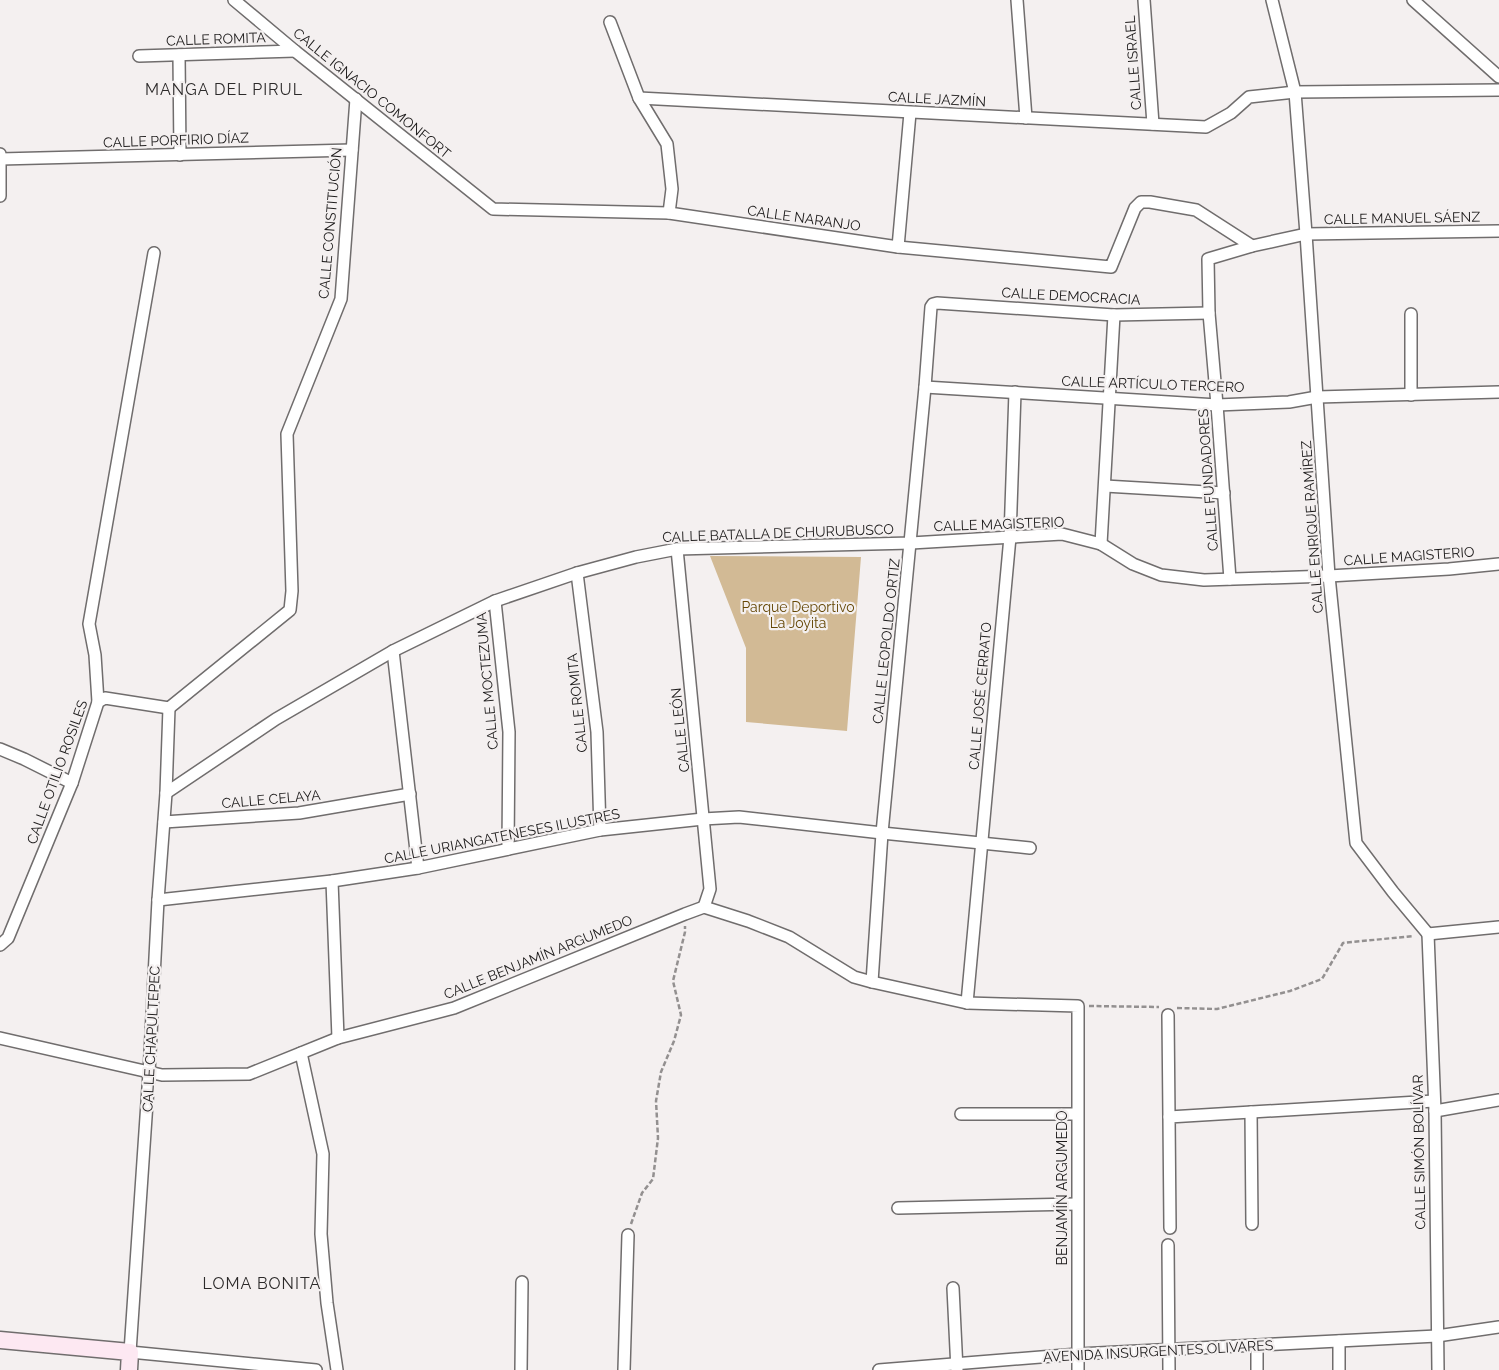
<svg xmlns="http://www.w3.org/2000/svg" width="1499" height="1370" font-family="Raleway,sans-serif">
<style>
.park{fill:#d2ba95}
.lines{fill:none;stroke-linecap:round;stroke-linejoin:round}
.street-casing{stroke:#706d6d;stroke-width:14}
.secondary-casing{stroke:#706d6d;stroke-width:19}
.path{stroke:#939090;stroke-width:2.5;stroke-dasharray:5 2.5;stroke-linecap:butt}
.street{stroke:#fff;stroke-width:11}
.secondary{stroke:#fde8f2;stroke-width:16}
.labels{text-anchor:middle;stroke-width:4.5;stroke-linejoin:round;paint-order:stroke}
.street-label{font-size:14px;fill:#1c1a1a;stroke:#f4f0f0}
.park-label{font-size:14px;fill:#654705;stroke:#f4f0f0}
.quarter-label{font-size:16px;letter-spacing:1px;fill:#2c2a2a;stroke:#f4f0f0}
</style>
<rect width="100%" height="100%" fill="#f4f0f0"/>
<path class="park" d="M710,556L861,557L847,731L746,722V648Z"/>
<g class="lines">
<defs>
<g id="street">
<path d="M234,0L295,51L493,209L669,213L898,247L1111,267L1135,208L1141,202H1150L1196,210L1252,246"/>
<path d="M1017,0L1026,118"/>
<path d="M1144,0L1153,124"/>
<path d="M1272,0L1295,92L1306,234L1329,576L1356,843L1393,892L1428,934"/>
<path d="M1413,0L1499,77"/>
<path d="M610,22L639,98L667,144L672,189L669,213"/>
<path d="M179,55L180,155"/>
<path d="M139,56L295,51"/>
<path d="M639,98L1206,127L1231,113L1249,97L1295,92L1499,90"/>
<path d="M0,154V196"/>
<path d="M0,159L352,150"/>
<path d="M898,247L910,113"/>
<path d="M1411,314V395"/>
<path d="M925,387L1217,405L1289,402L1317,397L1499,392"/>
<path d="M1105,486L1224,493"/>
<path d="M1101,544L1114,315"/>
<path d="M677,549L710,889L704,907"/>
<path d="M577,573L597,732L600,830"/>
<path d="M1230,579L1217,405L1209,313L1208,259L1252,246L1306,234L1499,231"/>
<path d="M495,601L509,732L508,849"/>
<path d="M393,651L418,868"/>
<path d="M98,702L95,655L89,624L154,253"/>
<path d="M169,708L166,793L158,900L149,1073L130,1352L316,1370"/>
<path d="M169,708L290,610L292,591L287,434L341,299L356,99"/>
<path d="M0,749L24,759L72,783"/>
<path d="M166,793L276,719L393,651L495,601L577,573L636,557L677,549L911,543L1062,534L1101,544L1133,564L1161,575L1204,580L1329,576L1449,569L1499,564"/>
<path d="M164,822L299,813L410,794"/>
<path d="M332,881L338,1038"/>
<path d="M158,900L332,881L418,868L600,830L703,819L739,817L882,833L1030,848"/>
<path d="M1428,934L1435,1111L1438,1370"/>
<path d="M1428,934L1499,927"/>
<path d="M0,945L8,938L72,783L98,702L105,698L169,708"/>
<path d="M872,982L882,833L925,387L931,307L933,304L937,303L1114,315L1209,313"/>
<path d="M967,1003L1010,537L1015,392"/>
<path d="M1168,1015L1169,1117"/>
<path d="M0,1038L162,1075L249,1074L338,1038L454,1008L685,914L704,907L748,921L789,937L854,977L872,982L967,1003L1078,1006V1370"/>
<path d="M301,1053L323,1154L321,1234L327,1303L337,1370"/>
<path d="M1435,1111L1499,1100"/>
<path d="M1251,1112L1252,1224"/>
<path d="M961,1114H1077"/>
<path d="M898,1208L1077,1204"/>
<path d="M1170,1228L1169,1117L1434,1101"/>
<path d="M1168,1245L1169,1370"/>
<path d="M953,1288L957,1370"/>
<path d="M1257,1345V1370"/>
<path d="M521,1370L522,1282"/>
<path d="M624,1370L628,1235"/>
<path d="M879,1370L1078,1354L1437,1336L1499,1327"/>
<path d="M1339,1370V1341"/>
</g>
<path id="secondary" d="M0,1340L130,1352L129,1370"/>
</defs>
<use href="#street" class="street-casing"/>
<use href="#secondary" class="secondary-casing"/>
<g class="path">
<path d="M1089,1006L1159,1007"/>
<path d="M1177,1008L1217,1009L1290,991L1322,979L1343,943L1413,936"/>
<path d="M631,1224L642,1193L653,1179L658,1138L656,1101L661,1072L674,1041L681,1015L673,981L685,932V926"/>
</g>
<use href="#street" class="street"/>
<use href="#secondary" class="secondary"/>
</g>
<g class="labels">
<g class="street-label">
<text transform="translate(216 39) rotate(-2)" y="5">CALLE ROMITA</text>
<text transform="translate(1133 63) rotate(-94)" y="5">CALLE ISRAEL</text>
<text transform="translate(372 93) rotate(39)" y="5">CALLE IGNACIO COMONFORT</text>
<text transform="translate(937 99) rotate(3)" y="5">CALLE JAZMÍN</text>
<text transform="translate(176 140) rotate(-2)" y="5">CALLE PORFIRIO DÍAZ</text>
<text transform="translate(804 218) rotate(8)" y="5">CALLE NARANJO</text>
<text transform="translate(1402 218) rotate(-1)" y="5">CALLE MANUEL SÁENZ</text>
<text transform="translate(330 223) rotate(-85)" y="5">CALLE CONSTITUCIÓN</text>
<text transform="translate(1071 296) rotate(3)" y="5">CALLE DEMOCRACIA</text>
<text transform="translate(1153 384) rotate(2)" y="5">CALLE ARTÍCULO TERCERO</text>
<text transform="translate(1208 480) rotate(-94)" y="5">CALLE FUNDADORES</text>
<text transform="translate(999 524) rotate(-2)" y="5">CALLE MAGISTERIO</text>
<text transform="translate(1312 527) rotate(-94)" y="5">CALLE ENRIQUE RAMÍREZ</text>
<text transform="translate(778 533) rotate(-2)" y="5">CALLE BATALLA DE CHURUBUSCO</text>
<text transform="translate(1409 556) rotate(-4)" y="5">CALLE MAGISTERIO</text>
<text transform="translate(886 641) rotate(-84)" y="5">CALLE LEOPOLDO ORTIZ</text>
<text transform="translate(487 681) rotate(-95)" y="5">CALLE MOCTEZUMA</text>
<text transform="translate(980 696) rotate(-85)" y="5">CALLE JOSÉ CERRATO</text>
<text transform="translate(577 703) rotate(-96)" y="5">CALLE ROMITA</text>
<text transform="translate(680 730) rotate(-96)" y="5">CALLE LEÓN</text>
<text transform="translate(57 772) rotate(-70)" y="5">CALLE OTILIO ROSILES</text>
<text transform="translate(271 799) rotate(-5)" y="5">CALLE CELAYA</text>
<text transform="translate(502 836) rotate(-11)" y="5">CALLE URIANGATENESES ILUSTRES</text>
<text transform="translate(538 957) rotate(-22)" y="5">CALLE BENJAMÍN ARGUMEDO</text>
<text transform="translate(151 1039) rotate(-87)" y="5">CALLE CHAPULTEPEC</text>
<text transform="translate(1419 1152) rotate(-91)" y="5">CALLE SIMÓN BOLÍVAR</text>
<text transform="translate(1062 1188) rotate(-90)" y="5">BENJAMÍN ARGUMEDO</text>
<text transform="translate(1158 1351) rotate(-3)" y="5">AVENIDA INSURGENTES OLIVARES</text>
</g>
<g class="park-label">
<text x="798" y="612">Parque Deportivo<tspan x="798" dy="16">La Joyita</tspan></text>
</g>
<g class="quarter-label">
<text x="224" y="95">MANGA DEL PIRUL</text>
<text x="262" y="1289">LOMA BONITA</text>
</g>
</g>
</svg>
